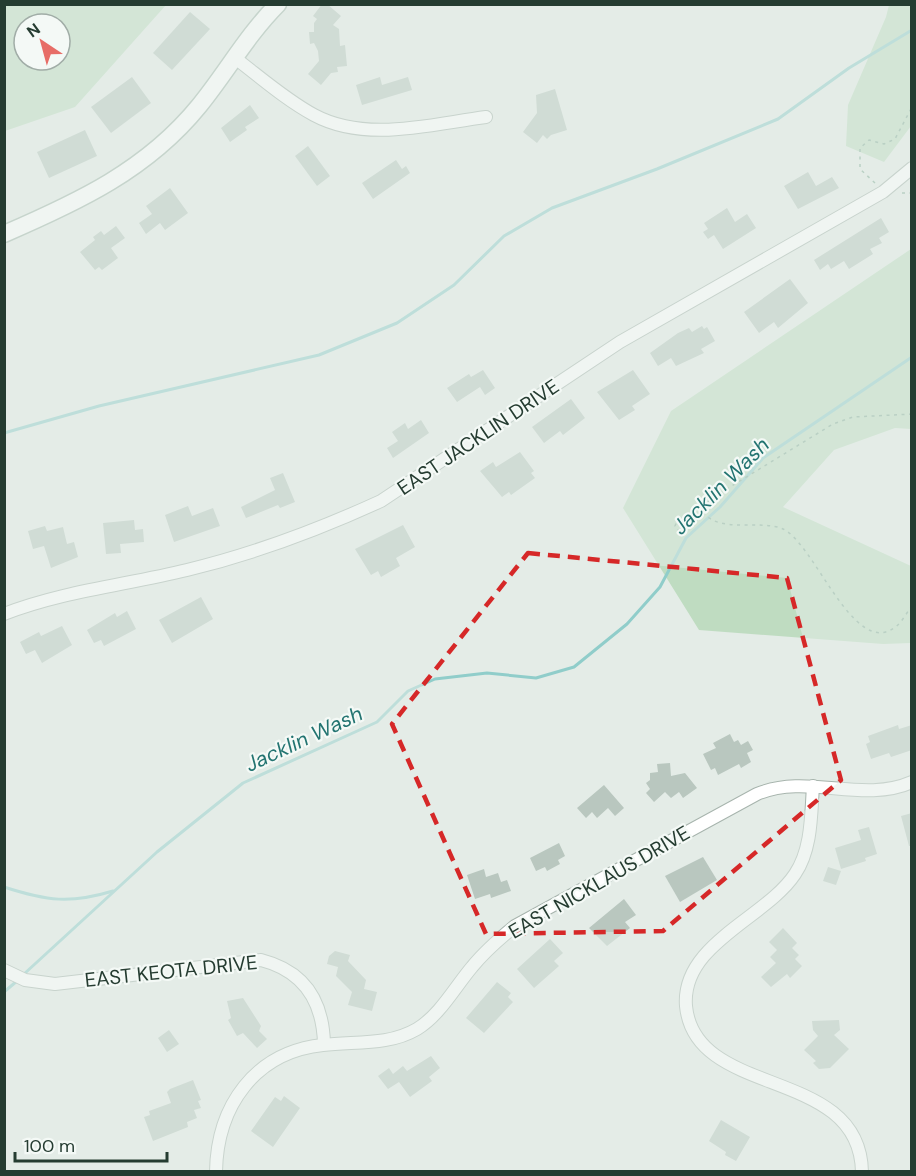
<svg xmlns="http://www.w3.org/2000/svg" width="916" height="1176" font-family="'DM Sans',sans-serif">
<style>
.green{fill:#bfdcc1;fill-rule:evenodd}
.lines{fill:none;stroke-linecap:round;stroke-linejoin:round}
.stream{stroke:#90cdca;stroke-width:3}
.building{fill:#b9c7bf}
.street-casing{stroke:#a7b4ad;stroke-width:14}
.secondary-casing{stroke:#a3b7ac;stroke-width:19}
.path{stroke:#87ad9a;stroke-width:1.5;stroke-dasharray:3 4.5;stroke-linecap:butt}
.street{stroke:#fff;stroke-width:12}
.secondary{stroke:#fff;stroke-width:16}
.marked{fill:none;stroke:#d62828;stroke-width:4.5;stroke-dasharray:12 8;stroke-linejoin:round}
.labels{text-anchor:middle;stroke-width:4.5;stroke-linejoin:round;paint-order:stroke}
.street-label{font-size:20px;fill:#253c31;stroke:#f4f9f6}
.water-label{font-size:21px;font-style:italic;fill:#237471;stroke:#f4f9f6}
</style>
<rect width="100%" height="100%" fill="#e4ece7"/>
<g class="green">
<path d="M4,5L5,4L166,5L75,107L5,131ZM24,24H60V60H24Z"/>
<path d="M889,5H911V126L884,162L846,146L848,105L886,17Z"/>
<path d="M911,249V429L895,428L834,450L783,507L911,566V643L883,644L699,630L623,508L671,411Z"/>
</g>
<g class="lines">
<g class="stream">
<path d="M4,433L99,406L319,355L397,323L454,285L504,236L552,208L657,169L778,119L849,68L912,30"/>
<path d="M4,887C47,901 70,904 113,891"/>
<path d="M24,974L157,852L243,783L377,722L408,691L435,679L487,673L536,678L574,667L627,624L660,587L686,538L720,507L763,458L912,357"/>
<path d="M4,992L17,981"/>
</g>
</g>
<g class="building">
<path d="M322,4H327L341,16L333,25L339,29L340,46L345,45L347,66L337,67L338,72L331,73L321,85L308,74L319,61L318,51L314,43L310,44L309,32H314V23L317,19L313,16Z"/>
<path d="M190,12L210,29L172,70L153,53Z"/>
<path d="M132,77L151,103L111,133L91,107Z"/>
<path d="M380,77L382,85L408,77L412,90L362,105L356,85Z"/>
<path d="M555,89L567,130L551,135L547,139L543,135L537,143L523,132L537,113L536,95Z"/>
<path d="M250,105L259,118L245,127L247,130L230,142L221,128Z"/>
<path d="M85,130L97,156L49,178L37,152Z"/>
<path d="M308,146L330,176L317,186L295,156Z"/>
<path d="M396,160L402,169L406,166L410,173L373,199L362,183Z"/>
<path d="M808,172L816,186L832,177L839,188L798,209L784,186Z"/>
<path d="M170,188L188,213L165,230L160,223L146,234L139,223L152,214L146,206Z"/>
<path d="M727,208L735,222L747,214L756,228L723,249L714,235L708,239L703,232L708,229L704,223Z"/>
<path d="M881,218L889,232L879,238L882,243L870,249L873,254L849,269L844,261L831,269L828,264L820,270L814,260Z"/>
<path d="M116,226L125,238L111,248L118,258L102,270L99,267L95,270L80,252L95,240L93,237L101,231L104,235Z"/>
<path d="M790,279L808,303L778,328L774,322L759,333L744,312Z"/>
<path d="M702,326L704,329L707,327L715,341L701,349L704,353L676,366L671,358L658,366L650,353L678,333L689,328L692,332Z"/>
<path d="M483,370L495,388L485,395L480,387L457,402L447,388L469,374L471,377Z"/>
<path d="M633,370L650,394L632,406L635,410L619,420L597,392Z"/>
<path d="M571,399L585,418L563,435L560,431L544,443L532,427Z"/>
<path d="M421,420L429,433L393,458L387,448L398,441L392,432L405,423L408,429Z"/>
<path d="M520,452L534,471L531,473L535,478L511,495L509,492L502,497L480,471L493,462L496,467Z"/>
<path d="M283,473L295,502L280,508L278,505L246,518L241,507L275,490L270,478Z"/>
<path d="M188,506L192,516L213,508L220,526L174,542L165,515Z"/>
<path d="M134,520L135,530L143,529L144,542L120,544L121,553L106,554L103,523Z"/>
<path d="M403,525L415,547L396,558L400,566L381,577L378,571L371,575L355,549Z"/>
<path d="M45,526L47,531L63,527L67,544L74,542L78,557L51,568L44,546L33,549L28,531Z"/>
<path d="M201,597L213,619L172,643L159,620Z"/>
<path d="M127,611L136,629L104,646L101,640L94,643L87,630L115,613L117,617Z"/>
<path d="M62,626L72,645L42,663L35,650L26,654L20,642L39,632L41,636Z"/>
<path d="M898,725L899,729L912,725V750L891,757L889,753L871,759L866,744L870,742L868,736Z"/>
<path d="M730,734L734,742L738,740L741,745L748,741L753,750L747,753L751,762L741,768L739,764L718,775L715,768L711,770L703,754L716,748L713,743Z"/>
<path d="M670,763L671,776L685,773L697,788L683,798L679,792L671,798L665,792L654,802L646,793L650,789L646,783L650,780V773L658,772L657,764Z"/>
<path d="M604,785L624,808L615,816L608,808L597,818L592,812L586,818L577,808Z"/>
<path d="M912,813V846H909L901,816Z"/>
<path d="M869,827L877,854L865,858L866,861L841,869L835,848L861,840L858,830Z"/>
<path d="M559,843L565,856L558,860L560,864L547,871L545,867L536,871L530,858Z"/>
<path d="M703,857L717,880L680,902L665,876Z"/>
<path d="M828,867L841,871L836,885L823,881Z"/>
<path d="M484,869L486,877L498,873L501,882L507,880L511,891L491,898L490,894L475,899L467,875Z"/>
<path d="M624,899L636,915L625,922L630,928L607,946L589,928Z"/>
<path d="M783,928L797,943L792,948L799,955L795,959L802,966L790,978L787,974L771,987L761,977L776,963L770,957L777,950L769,942Z"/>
<path d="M550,939L563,953L554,961L559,966L534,988L517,969Z"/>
<path d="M335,951L350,955L348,961L366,980L364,989L377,992L372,1011L348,1005L352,992L336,976L338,967L327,964L329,956Z"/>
<path d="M497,982L511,993L508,997L513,1002L484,1033L466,1018Z"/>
<path d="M243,998L261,1026L259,1031L267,1039L257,1048L243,1033L237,1036L228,1020L231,1018L227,1001Z"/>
<path d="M839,1020L840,1030L834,1035L849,1049L830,1068L819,1069L813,1063L816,1061L804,1050L818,1036L813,1030L812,1021Z"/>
<path d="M169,1030L179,1044L167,1052L158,1038Z"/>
<path d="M431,1056L440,1068L429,1077L432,1081L410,1097L399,1082L388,1089L378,1076L389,1068L393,1074L403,1066L407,1071Z"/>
<path d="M193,1080L201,1100L198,1101L201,1108L194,1110L197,1118L187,1122L188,1127L153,1141L144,1117L150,1115L149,1111L171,1103L167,1092L170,1089Z"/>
<path d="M284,1096L300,1108L273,1147L251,1131L275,1097L281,1101Z"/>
<path d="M721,1120L750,1137L736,1161L725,1155L726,1152L709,1141Z"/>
</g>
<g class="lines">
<defs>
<g id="street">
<path d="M235,58C260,77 286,100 314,115C366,143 431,124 486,117"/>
<path d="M4,614C63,591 126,585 187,570C253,554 320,529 381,501L620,342L883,192L912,168"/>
<path d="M813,786C811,814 812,849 795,874C766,918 681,944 686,1006C695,1100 860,1065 862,1172"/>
<path d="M4,970L25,980L55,984L261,960C304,971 323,1001 324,1044"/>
<path d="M216,1172C217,1106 255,1052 323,1045C355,1041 388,1046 417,1029C440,1015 455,987 472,967C485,951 499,939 515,926L757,794C808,773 862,804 912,782"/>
</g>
<path id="secondary" d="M4,234C78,202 147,170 199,106C226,73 247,35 278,4"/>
</defs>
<use href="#street" class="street-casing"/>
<use href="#secondary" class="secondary-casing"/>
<g class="path">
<path d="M875,183L860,169V148L869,140L884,144L895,139L912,107"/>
<path d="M902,193H912"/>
<path d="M912,414L853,417L833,424L712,498L704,505L703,512C719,534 761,519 783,529C815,544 853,657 894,628C902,623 906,613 912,606"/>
<path d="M703,513L677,521L675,526L677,530H683L704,515"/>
</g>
<use href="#street" class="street"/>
<use href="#secondary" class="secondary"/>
</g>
<path d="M0 0H916V1176H0ZM528,553L787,578L841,780L663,931L486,934L392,724Z" fill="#e4ece7" fill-opacity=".55" fill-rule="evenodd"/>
<path class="marked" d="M528,553L787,578L841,780L663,931L486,934L392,724Z"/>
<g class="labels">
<g class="street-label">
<text transform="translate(478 437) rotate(-34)" y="7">EAST JACKLIN DRIVE</text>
<text transform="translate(599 882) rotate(-30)" y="7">EAST NICKLAUS DRIVE</text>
<text transform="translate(171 971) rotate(-6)" y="7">EAST KEOTA DRIVE</text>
</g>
<g class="water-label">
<text transform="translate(721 486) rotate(-45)" y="7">Jacklin Wash</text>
<text transform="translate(304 739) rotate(-25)" y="7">Jacklin Wash</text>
</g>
</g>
<rect width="916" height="1176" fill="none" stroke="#253c31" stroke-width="12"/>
<g transform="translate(42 42) rotate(324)"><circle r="28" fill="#f4f9f6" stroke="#a1ada7" stroke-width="1.5"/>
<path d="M0-4.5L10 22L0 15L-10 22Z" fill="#e76d67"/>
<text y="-9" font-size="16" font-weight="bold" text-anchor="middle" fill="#253c31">N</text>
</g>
<path d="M15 1152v9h152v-9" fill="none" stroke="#253c31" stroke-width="3"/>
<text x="24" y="1152" font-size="18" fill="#253c31" stroke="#f4f9f6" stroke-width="4.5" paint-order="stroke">100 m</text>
</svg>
